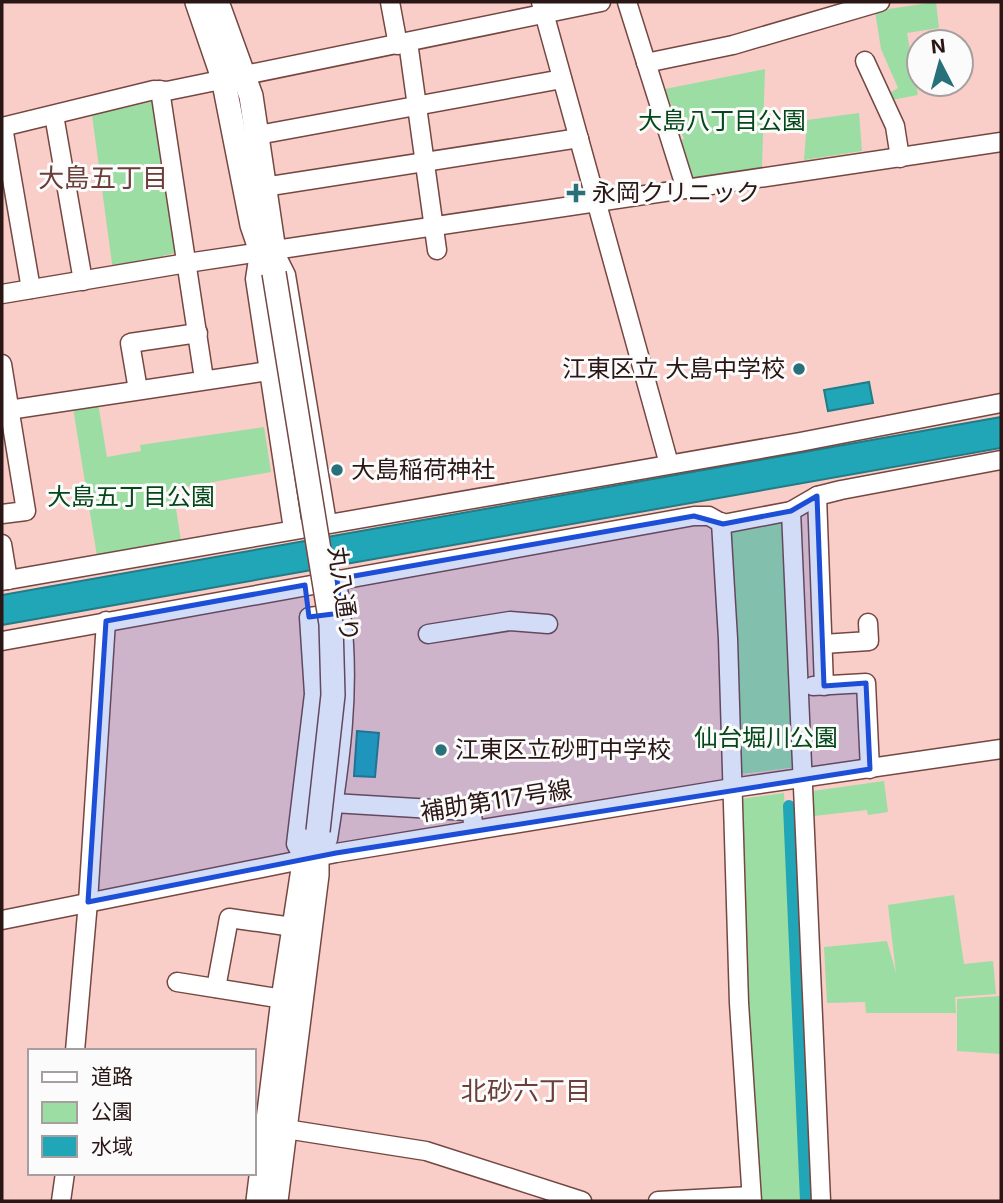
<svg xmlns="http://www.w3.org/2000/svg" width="1003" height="1203" font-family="Inter,'Noto Sans JP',sans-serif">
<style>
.green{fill:#9bdda3}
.water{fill:#20a6b6;stroke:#237b85;stroke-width:2}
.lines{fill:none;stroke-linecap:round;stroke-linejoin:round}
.canal{stroke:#20a6b6;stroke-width:12}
.minor-casing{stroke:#754742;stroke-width:21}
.major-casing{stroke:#754742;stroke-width:26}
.minor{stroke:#fff;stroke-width:18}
.major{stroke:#fff;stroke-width:23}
.major-bridge-casing{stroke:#754742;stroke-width:26;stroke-linecap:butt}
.major-bridge{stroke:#fff;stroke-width:23}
.marked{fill:#1d4ed8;fill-opacity:0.2;stroke:#1d4ed8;stroke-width:5;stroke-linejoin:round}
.poi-dot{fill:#28707a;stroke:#fbfbfb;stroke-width:2.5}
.labels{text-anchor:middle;stroke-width:6;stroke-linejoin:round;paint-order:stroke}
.park-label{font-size:24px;fill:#044718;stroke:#fbfbfb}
.poi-label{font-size:24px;fill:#2a1614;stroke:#fbfbfb;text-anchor:start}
.street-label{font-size:24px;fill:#2a1614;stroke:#fbfbfb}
.neighbourhood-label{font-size:26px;fill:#6b3e39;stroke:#fbfbfb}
</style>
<rect width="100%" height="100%" fill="#facec8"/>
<g class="green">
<path d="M936,2L939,28L907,33L918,95L892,100L888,94L898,88L881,49L875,11Z"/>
<path d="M765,69L762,167L692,178L680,141L684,139L665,89Z"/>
<path d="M155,101L179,252L163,256L164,262L113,271L92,115Z"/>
<path d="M859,113L862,151L804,160L807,120Z"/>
<path d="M98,403L107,457L141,451L140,445L264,427L271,472L173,489L181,541L97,556L73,408Z"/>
<path d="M787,521L797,767L741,774L727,533L731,529Z"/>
<path d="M884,781L888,812L868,815L867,810L814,816L813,791Z"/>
<path d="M784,793L802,1201H754L740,799Z"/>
<path d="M954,895L964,964L993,961L996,994L955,997L956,1013H866L865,1002L827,1003L824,947L887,941L896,973L888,905Z"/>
<path d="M1001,996V1054L957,1051V999Z"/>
</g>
<g class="water">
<path d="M869,382L873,403L828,411L824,390Z"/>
<path d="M1001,417V448L2,625V595Z"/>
<path d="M357,731L379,733L375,777L354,776Z"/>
</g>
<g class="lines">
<path class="canal" d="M789,806L806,1201"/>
<defs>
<g id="minor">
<path d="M390,2L398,45"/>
<path d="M541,2L669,464"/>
<path d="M627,2L686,189"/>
<path d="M408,42L437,250"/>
<path d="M865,61L895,126L900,158"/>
<path d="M646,63L733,45L880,2"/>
<path d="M160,90L204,379"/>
<path d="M54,115L83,281"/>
<path d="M2,127L154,90L167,91L601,2"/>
<path d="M3,127L31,289"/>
<path d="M258,135L562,79"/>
<path d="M264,187L579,138"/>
<path d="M259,253L255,279L293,529"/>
<path d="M275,253L286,275L327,523"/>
<path d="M2,294L187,263L1001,142"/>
<path d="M2,364L26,511L2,514"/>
<path d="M138,390L130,343L198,333"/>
<path d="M2,411L268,371"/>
<path d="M817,496L824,686"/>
<path d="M791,511L821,1201"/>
<path d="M721,522L728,639L739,1003L752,1201"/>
<path d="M2,544L8,580"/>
<path d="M337,579L341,613"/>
<path d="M2,581L800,442L1001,403"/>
<path d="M428,634L510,621L548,624"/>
<path d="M2,641L694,516H709L723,524L791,511L817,496L841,490L1001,460"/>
<path d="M823,644L869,641L868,623"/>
<path d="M813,686L866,683L870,769"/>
<path d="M333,803L466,811L472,815L474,830"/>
<path d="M300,851L296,844L314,694L309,617L341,613C351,688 340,764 328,839L317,856"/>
<path d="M2,920L336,853L732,788L1001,749"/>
<path d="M177,982L283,999"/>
<path d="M216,988L229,918L293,927"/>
<path d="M75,1051L88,902L106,621"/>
<path d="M273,1127L426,1151L582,1201"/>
<path d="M61,1201L65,1173"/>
<path d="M658,1201L751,1196"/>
</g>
<g id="major">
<path d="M197,2L223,78L252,225L268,272L271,296"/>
<path d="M217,2L251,96L274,251V271"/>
<path d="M258,1201L283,999L309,830"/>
<path d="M276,1201L317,875V850"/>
</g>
</defs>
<use href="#minor" class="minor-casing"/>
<use href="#major" class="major-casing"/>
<use href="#minor" class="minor"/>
<use href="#major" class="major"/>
<defs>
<path id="major-bridge" d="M274,273L331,624L333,695L318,831"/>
</defs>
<use href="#major-bridge" class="major-bridge-casing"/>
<use href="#major-bridge" class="major-bridge"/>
</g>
<path class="marked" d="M817,496L824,686L866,683L870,769L336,853L88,902L106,621L305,585L309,617L341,613L337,579L694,516L723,524L791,511Z"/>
<g class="poi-dot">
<path d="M572.5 182.5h7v7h7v7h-7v7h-7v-7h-7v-7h7z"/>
<circle cx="799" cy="369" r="7"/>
<circle cx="337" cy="470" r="7"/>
<circle cx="441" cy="750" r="7"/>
</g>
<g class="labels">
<g class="park-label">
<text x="722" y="129">大島八丁目公園</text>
<text x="131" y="505">大島五丁目公園</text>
<text x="766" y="746">仙台堀川公園</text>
</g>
<g class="poi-label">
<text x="592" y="201">永岡クリニック</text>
<text x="785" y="377" text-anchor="end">江東区立 大島中学校</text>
<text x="351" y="478">大島稲荷神社</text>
<text x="455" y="758">江東区立砂町中学校</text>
</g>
<g class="street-label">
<text transform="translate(343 594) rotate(82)" y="8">丸八通り</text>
<text transform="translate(496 801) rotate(-9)" y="8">補助第117号線</text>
</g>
<g class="neighbourhood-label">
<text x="103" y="187">大島五丁目</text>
<text x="526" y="1100">北砂六丁目</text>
</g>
</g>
<rect width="1003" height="1203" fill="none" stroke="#2a1614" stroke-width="7"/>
<rect x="28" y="1049" width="228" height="126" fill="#fbfbfb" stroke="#a79f9f" stroke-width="2"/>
<rect x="42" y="1072" width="35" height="10" fill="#ffffff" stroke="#a79f9f" stroke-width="2"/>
<text x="91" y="1084" font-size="21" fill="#2a1614">道路</text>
<rect x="42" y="1102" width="35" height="21" fill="#9bdda3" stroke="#a79f9f" stroke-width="2"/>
<text x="91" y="1119" font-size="21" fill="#2a1614">公園</text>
<rect x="42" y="1136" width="35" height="21" fill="#20a6b6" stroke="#a79f9f" stroke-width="2"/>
<text x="91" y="1154" font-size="21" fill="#2a1614">水域</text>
<g transform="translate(940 63) rotate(354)"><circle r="33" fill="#fbfbfb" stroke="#a79f9f" stroke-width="2"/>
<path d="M0-5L12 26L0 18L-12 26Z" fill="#28707a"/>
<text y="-10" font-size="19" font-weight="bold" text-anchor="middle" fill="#2a1614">N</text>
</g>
</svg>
